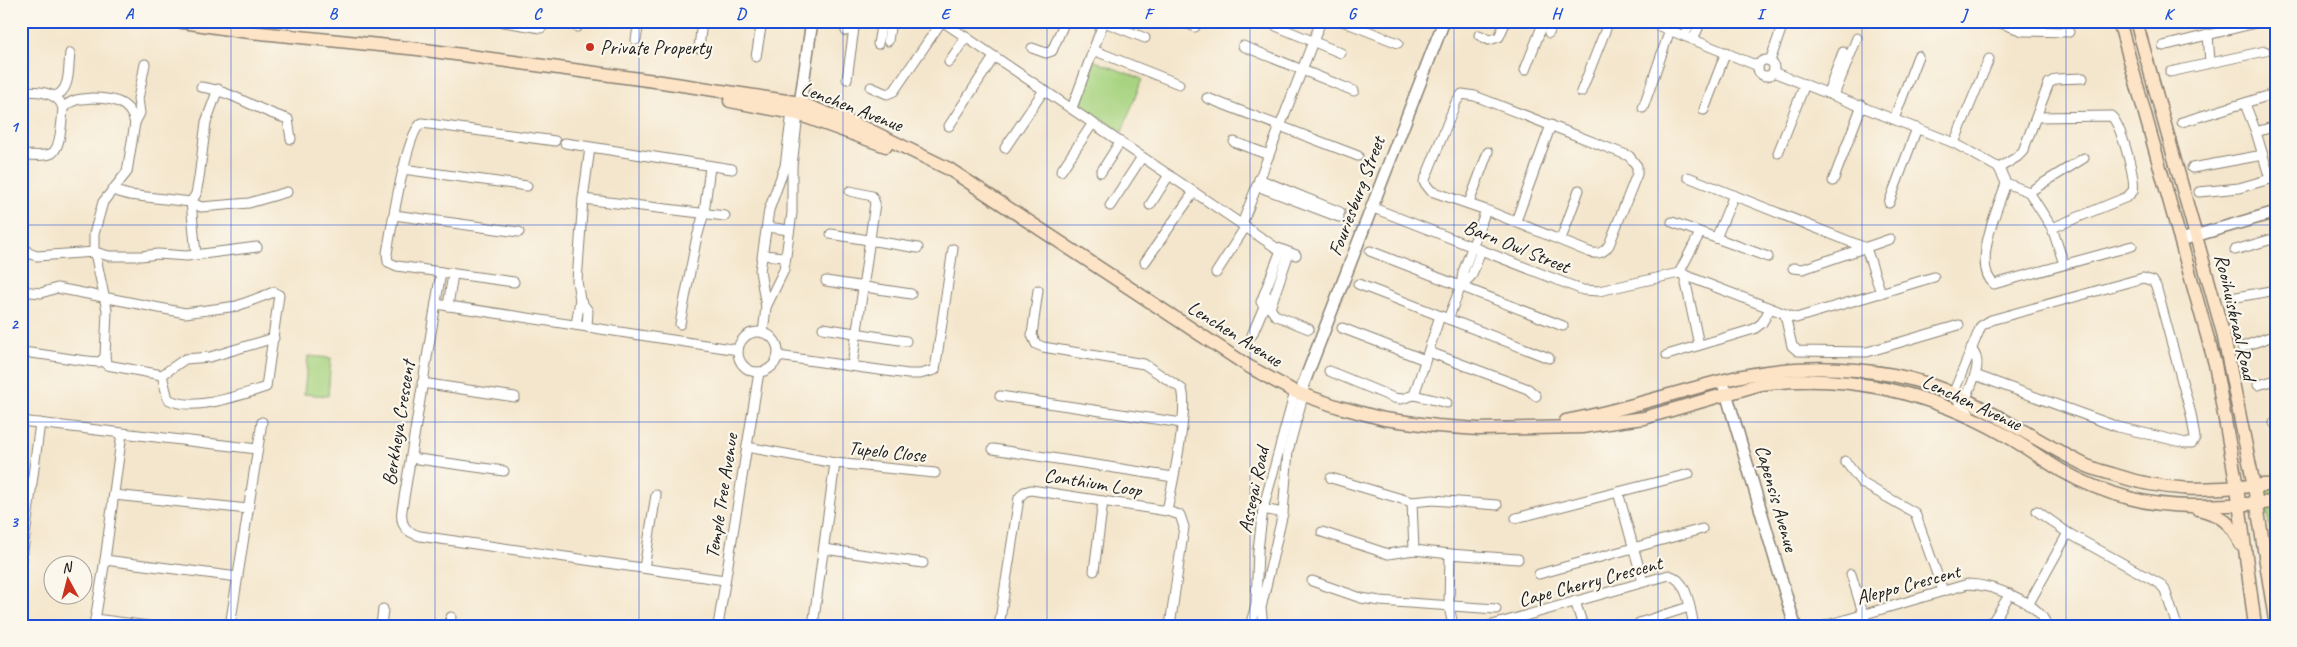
<svg xmlns="http://www.w3.org/2000/svg" width="2297" height="647" font-family="Caveat,sans-serif">
<style>
.green{fill:#a8d481;stroke:#62784e}
.lines{fill:none;stroke-linecap:round;stroke-linejoin:round}
.minor-casing{stroke:#888174;stroke-width:11}
.tertiary-casing{stroke:#888174;stroke-width:14}
.secondary-casing{stroke:#888174;stroke-width:15}
.minor{stroke:#fff;stroke-width:9}
.tertiary{stroke:#fff;stroke-width:11}
.secondary{stroke:#fee4c6;stroke-width:12}
.grid{fill:none;stroke:#1d4ed8;stroke-width:1;stroke-opacity:0.55}
.poi-dot{fill:#c8321e;stroke:#fbf7ec;stroke-width:2}
.labels{text-anchor:middle;stroke-width:4.5;stroke-linejoin:round;paint-order:stroke}
.poi-label{font-size:20px;fill:#1c1c1c;stroke:#fbf7ec;text-anchor:start}
.street-label{font-size:20px;fill:#1c1c1c;stroke:#fbf7ec}
.neatline{fill:none;stroke:#1d4ed8;stroke-width:2}
.grid-label{font-size:16px;text-anchor:middle;font-weight:bold;fill:#1d4ed8}
</style>
<rect width="100%" height="100%" fill="#fbf7ec"/>
<filter id="ink" filterUnits="userSpaceOnUse"><feTurbulence type="fractalNoise" baseFrequency=".02" numOctaves="2"/><feDisplacementMap in="SourceGraphic" scale="10" xChannelSelector="R" yChannelSelector="G"/><feConvolveMatrix kernelMatrix="1 2 1 2 8 2 1 2 1" color-interpolation-filters="sRGB"/></filter>
<filter id="wash" filterUnits="userSpaceOnUse"><feTurbulence type="fractalNoise" baseFrequency=".0096" numOctaves="4" result="noise"/><feDisplacementMap in="SourceGraphic" scale="20" xChannelSelector="R" yChannelSelector="G"/><feGaussianBlur stdDeviation="1.12" result="paint"/><feColorMatrix in="noise" values="0 0 0 0 0 0 0 0 0 0 0 0 0 0 0 0 0 1.4 0 .05"/><feComposite in="paint" operator="in"/></filter>
<g filter="url(#wash)">
<rect width="100%" height="100%" fill="#f4e6cc"/>
<g class="green">
<path d="M1095,61L1142,79L1122,132L1080,105Z"/>
<path d="M308,356L331,358L328,396L304,394Z"/>
<path d="M2276,480V568L2262,481Z"/>
</g>
</g>
<g filter="url(#ink)">
<g class="lines">
<defs>
<g id="minor">
<path d="M497,21L541,28L547,21"/>
<path d="M942,21L1275,247L1296,255"/>
<path d="M1181,21L1195,27"/>
<path d="M1342,21L1398,43"/>
<path d="M1647,21L1758,66"/>
<path d="M1995,21L2023,31L2069,32"/>
<path d="M1104,22L1145,38"/>
<path d="M1276,26L1341,53"/>
<path d="M577,27L578,21"/>
<path d="M846,31L848,21"/>
<path d="M1549,33L1554,21"/>
<path d="M2208,34L2210,63"/>
<path d="M1479,35L1489,40L1499,37L1506,21"/>
<path d="M1684,36L1691,21"/>
<path d="M636,40L639,21"/>
<path d="M1693,40L1701,21"/>
<path d="M888,41L891,21"/>
<path d="M878,44L882,21"/>
<path d="M1243,46L1354,91"/>
<path d="M2163,46L2264,21"/>
<path d="M699,48L702,21"/>
<path d="M1032,48L1046,53L1052,51L1065,21"/>
<path d="M1093,50L1179,84"/>
<path d="M756,57L762,21"/>
<circle cx="1766" cy="68" r="8"/>
<path d="M1770,61L1784,21"/>
<path d="M949,62L966,37"/>
<path d="M1525,70L1544,21"/>
<path d="M1773,72L1954,143L1999,168L2006,183L2029,192L2084,158"/>
<path d="M2170,72L2265,51"/>
<path d="M847,79L855,21"/>
<path d="M201,87C232,91 258,111 288,119L291,139"/>
<path d="M871,87L887,94L894,91L942,21"/>
<path d="M21,91C36,91 58,91 63,108C62,119 61,151 50,154C41,157 30,154 21,156"/>
<path d="M1581,92L1609,21"/>
<path d="M1828,92L1843,52"/>
<path d="M1834,95L1857,38"/>
<path d="M54,96C71,92 68,68 70,53"/>
<path d="M1207,98L1358,156"/>
<path d="M63,108C72,99 80,99 92,98C112,98 130,101 135,123"/>
<path d="M1072,108L1104,21"/>
<path d="M1643,108L1670,30"/>
<path d="M1704,110L1726,52"/>
<path d="M2037,117L2111,116C2121,124 2136,179 2133,191L2127,197L2052,228L2064,264"/>
<path d="M1894,119L1918,56"/>
<path d="M2182,122L2274,94"/>
<path d="M949,126L994,57"/>
<path d="M2256,132L2276,126"/>
<path d="M1234,142L1269,155"/>
<path d="M565,143L732,169"/>
<path d="M1954,143L1989,59"/>
<path d="M1005,148L1044,90"/>
<path d="M1778,153L1805,84"/>
<path d="M1999,168L2017,157L2023,151L2049,83L2056,79L2083,78"/>
<path d="M2192,168L2263,155"/>
<path d="M403,169L527,186"/>
<path d="M1061,171L1093,123"/>
<path d="M1101,172L1120,142"/>
<path d="M1688,177L1866,248L1881,293"/>
<path d="M1259,179L1340,212"/>
<path d="M1833,181L1862,105"/>
<path d="M2006,183C1999,206 1971,265 1994,284L2132,246"/>
<path d="M1257,186L1339,217"/>
<path d="M112,190L129,195L191,202L201,207L249,203L287,192"/>
<path d="M850,191L872,196L875,203L852,366"/>
<path d="M2029,192L2052,228"/>
<path d="M2199,192L2239,188L2270,179L2256,132L2245,104"/>
<path d="M21,196L23,199L22,243C25,252 29,254 37,256L95,252L109,256H141L158,254L187,256L257,247"/>
<path d="M583,199L725,216"/>
<path d="M1469,203L1488,152"/>
<path d="M1889,203L1917,128"/>
<path d="M1150,205L1169,175"/>
<path d="M1110,206L1142,157"/>
<path d="M1371,207L1583,290L1599,291L1679,273L1796,318L1934,277"/>
<path d="M394,215L519,232"/>
<path d="M1516,221L1551,125"/>
<path d="M1672,222L1768,257"/>
<path d="M1242,224L1321,21"/>
<path d="M767,227L789,230"/>
<path d="M831,234L918,248"/>
<path d="M1716,238L1734,195"/>
<path d="M1561,239L1579,190"/>
<path d="M2235,250L2276,238"/>
<path d="M1370,251L1563,326"/>
<path d="M1289,253L1270,308L1275,315L1309,329"/>
<path d="M196,255L191,202L196,194L199,178L206,122L218,89"/>
<path d="M763,255L784,257"/>
<path d="M1145,262L1194,192"/>
<path d="M1793,268L1803,269L1890,239"/>
<path d="M441,272L402,510C400,525 406,532 420,536L725,580"/>
<path d="M1216,273L1246,226"/>
<path d="M1679,273L1700,233"/>
<path d="M1684,274L1699,345"/>
<path d="M826,281L911,294"/>
<path d="M514,282L397,266L388,262L387,253C391,232 406,131 422,123L555,141"/>
<path d="M1358,284L1549,358"/>
<path d="M1461,286L1472,275L1481,250"/>
<path d="M1038,290L1032,335L1036,344L1043,347L1144,364L1182,389C1189,411 1172,485 1167,511"/>
<path d="M21,291L41,293L57,288L185,313L237,306L274,292L279,295L266,387C240,395 192,413 168,399L162,375"/>
<path d="M2231,298L2276,290"/>
<path d="M1261,302L1281,250"/>
<path d="M436,304L738,350"/>
<path d="M448,306L453,274"/>
<path d="M766,307L760,271L769,210L785,166L792,112"/>
<path d="M1785,315L1792,346L1798,351L1867,352L1959,325"/>
<path d="M1448,319L1461,286L1463,272L1486,210L1589,252C1598,255 1604,253 1609,245L1637,174V166L1629,156L1475,96L1462,94L1456,102L1424,182L1431,191L1486,210"/>
<path d="M680,324L696,241L704,213L710,167"/>
<path d="M576,325L580,300"/>
<path d="M587,327L588,311L580,300L577,281L583,199L590,148"/>
<path d="M823,328L906,341"/>
<path d="M1342,328L1425,360"/>
<circle cx="758" cy="352" r="20"/>
<path d="M763,333L766,307L784,270L792,213V166L798,114"/>
<path d="M1252,335L1268,297"/>
<path d="M2242,347L2270,337L2276,339"/>
<path d="M21,352C48,354 74,361 100,362L105,357L107,310L94,248V234L103,202L127,172L135,123L140,113L138,99L145,64"/>
<path d="M1429,352L1528,389L1536,396"/>
<path d="M1667,355L1754,329L1762,323L1770,309"/>
<path d="M778,356L908,374H920L935,370L953,249"/>
<path d="M105,357L107,365L162,375L185,359L210,357L274,338"/>
<path d="M1329,371L1394,398L1401,399L1414,395L1440,316"/>
<path d="M422,383L515,397"/>
<path d="M2258,385L2276,380"/>
<path d="M1414,395L1447,403"/>
<path d="M1000,396L1182,423"/>
<path d="M1961,400L1966,399C1971,383 1985,363 1971,349"/>
<path d="M1971,416L1953,394L1981,326L1991,320L2143,278L2153,281L2156,286L2191,414L2195,438L2192,443H2186L2118,427L1975,375"/>
<path d="M21,421L257,449"/>
<path d="M2274,423H2276"/>
<path d="M747,447L835,463L935,473"/>
<path d="M993,449L1173,477"/>
<path d="M411,458L504,471"/>
<path d="M1845,461L1862,483L1915,513L1943,591"/>
<path d="M1331,478L1412,502"/>
<path d="M1618,492L1643,582"/>
<path d="M114,495L248,509"/>
<path d="M1263,509L1283,513"/>
<path d="M2037,511L2068,533"/>
<path d="M1516,518L1689,474"/>
<path d="M1322,532L1388,554L1414,550L1450,554"/>
<path d="M824,549L923,563"/>
<path d="M1414,550L1412,502L1433,500L1497,505"/>
<path d="M105,560L238,577"/>
<path d="M21,566L40,423"/>
<path d="M644,568L656,495"/>
<path d="M1094,571L1103,501"/>
<path d="M1539,574L1702,529"/>
<path d="M1851,574L1867,626"/>
<path d="M1312,581L1361,598L1380,601L1496,609"/>
<path d="M1575,601L1583,626"/>
<path d="M2028,605L2068,533L2160,584L2165,590L2177,626"/>
<path d="M95,619L149,626"/>
<path d="M1639,623L1689,607"/>
<path d="M94,626L105,560L122,433"/>
<path d="M230,626L262,422"/>
<path d="M381,626L383,609"/>
<path d="M449,626L451,617"/>
<path d="M718,626L759,372"/>
<path d="M813,626L835,463"/>
<path d="M999,626L1019,498L1024,492L1031,490L1167,511L1180,515L1184,527L1170,626"/>
<path d="M1250,626L1256,605L1258,550L1263,509L1295,392"/>
<path d="M1263,626L1261,608L1283,513L1288,451L1303,396"/>
<path d="M1453,626L1449,606L1450,554L1518,559"/>
<path d="M1489,626L1669,575C1688,580 1690,609 1694,626"/>
<path d="M1824,626L1968,584C1992,585 2039,601 2047,626"/>
<path d="M1980,626L1993,621L2010,594"/>
</g>
<g id="tertiary">
<path d="M799,111L812,21"/>
<path d="M2181,240L2276,212"/>
<path d="M1724,386L1795,626"/>
<path d="M1303,396V385L1444,21"/>
</g>
<g id="secondary">
<path d="M177,21L241,31L418,49L662,82L800,103L867,129L949,169L1248,366L1295,392L1339,407L1384,419L1437,426L1478,429L1582,427L1621,421L1644,418L1761,384C1846,372 1931,393 2005,435C2025,446 2043,460 2062,471C2083,483 2106,492 2129,498C2176,511 2227,505 2276,502"/>
<path d="M2119,21L2215,364L2237,487L2255,626"/>
<path d="M2136,21L2223,333L2254,486L2276,626"/>
<path d="M730,101L798,114L886,146"/>
<path d="M1566,421C1626,410 1683,389 1742,376C1791,366 1843,366 1893,375C1964,388 2020,433 2083,464C2092,469 2102,471 2112,474C2175,495 2212,489 2276,484"/>
<path d="M2198,509C2219,514 2233,523 2240,544"/>
</g>
</defs>
<use href="#minor" class="minor-casing"/>
<use href="#tertiary" class="tertiary-casing"/>
<use href="#secondary" class="secondary-casing"/>
<use href="#minor" class="minor"/>
<use href="#tertiary" class="tertiary"/>
<use href="#secondary" class="secondary"/>
</g>
</g>
<path class="grid" d="M231,21V626M435,21V626M639,21V626M843,21V626M1047,21V626M1250,21V626M1454,21V626M1658,21V626M1862,21V626M2066,21V626M21,225H2276M21,422H2276"/>
<circle class="poi-dot" cx="590" cy="47" r="5"/>
<g class="labels">
<g class="poi-label">
<text x="600" y="54">Private Property</text>
</g>
<g class="street-label">
<text transform="translate(852 106) rotate(21)" y="7">Lenchen Avenue</text>
<text transform="translate(1356 196) rotate(-69)" y="7">Fouriesburg Street</text>
<text transform="translate(1517 246) rotate(22)" y="7">Barn Owl Street</text>
<text transform="translate(2236 317) rotate(77)" y="7">Rooihuiskraal Road</text>
<text transform="translate(1235 333) rotate(32)" y="7">Lenchen Avenue</text>
<text transform="translate(1972 402) rotate(25)" y="7">Lenchen Avenue</text>
<text transform="translate(398 423) rotate(-81)" y="7">Berkheya Crescent</text>
<text transform="translate(887 451) rotate(6)" y="7">Tupelo Close</text>
<text transform="translate(1093 482) rotate(9)" y="7">Conthium Loop</text>
<text transform="translate(1253 490) rotate(-78)" y="7">Assegai Road</text>
<text transform="translate(721 496) rotate(-81)" y="7">Temple Tree Avenue</text>
<text transform="translate(1777 498) rotate(74)" y="7">Capensis Avenue</text>
<text transform="translate(1590 581) rotate(-15)" y="7">Cape Cherry Crescent</text>
<text transform="translate(1908 584) rotate(-15)" y="7">Aleppo Crescent</text>
</g>
</g>
<rect width="2297" height="647" fill="none" stroke="#fbf7ec" stroke-width="55"/>
<g transform="translate(68 580) rotate(353)"><circle r="24" fill="#fbf7ec" stroke="#a29f99"/>
<path d="M0-4L9 19L0 12L-9 19Z" fill="#c8321e"/>
<text y="-8" font-size="14" font-weight="bold" text-anchor="middle" fill="#1c1c1c">N</text>
</g>
<rect x="28" y="28" width="2242" height="592" class="neatline"/>
<g class="grid-label">
<text x="129" y="19">A</text>
<text x="333" y="19">B</text>
<text x="537" y="19">C</text>
<text x="741" y="19">D</text>
<text x="945" y="19">E</text>
<text x="1148" y="19">F</text>
<text x="1352" y="19">G</text>
<text x="1556" y="19">H</text>
<text x="1760" y="19">I</text>
<text x="1964" y="19">J</text>
<text x="2168" y="19">K</text>
<text x="14" y="132">1</text>
<text x="14" y="329">2</text>
<text x="14" y="527">3</text>
</g>
</svg>
